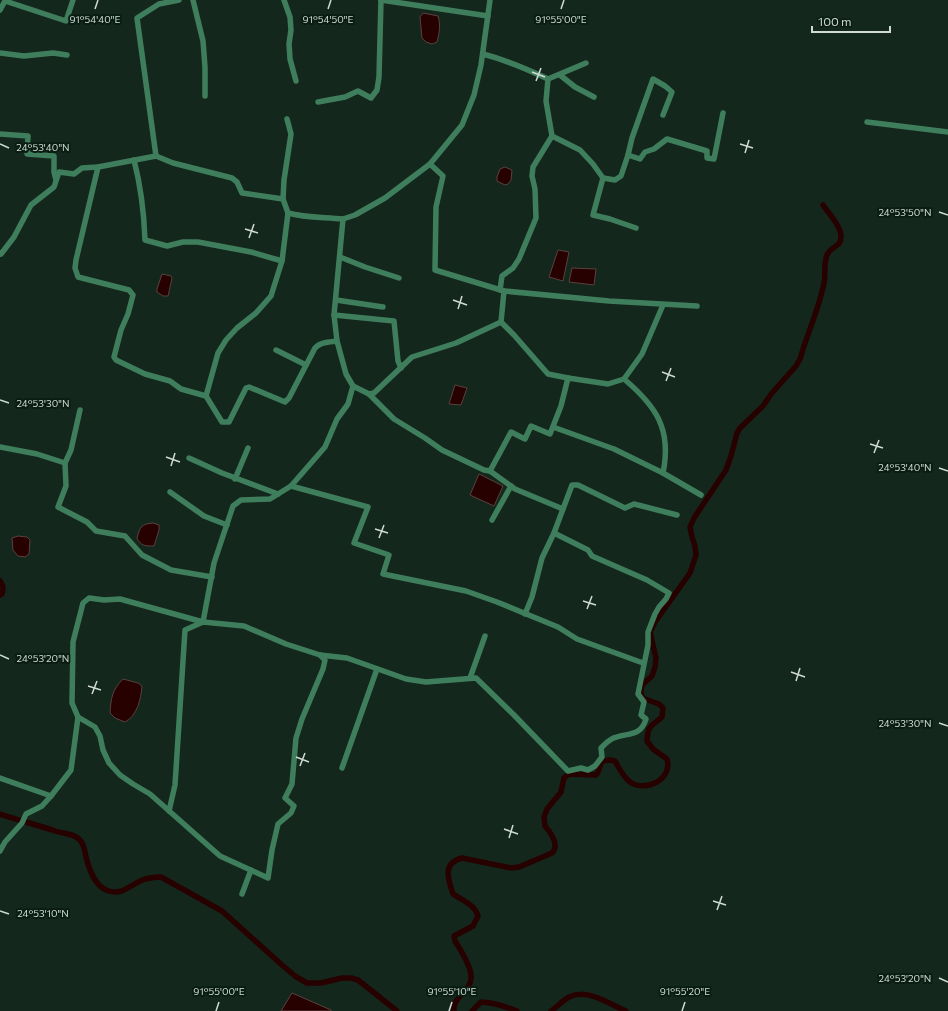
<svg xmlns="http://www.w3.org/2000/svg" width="948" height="1011" font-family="Commissioner,sans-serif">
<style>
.water{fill:#270000;stroke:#59413f}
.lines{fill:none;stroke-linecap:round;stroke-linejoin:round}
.canal{stroke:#270000;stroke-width:5.5}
.street{stroke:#3f7e5c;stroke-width:5.5}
.ticks{fill:none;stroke:#cedad2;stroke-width:1.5}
.ticks-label{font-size:10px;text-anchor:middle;fill:#cedad2;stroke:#0a1d13;stroke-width:4;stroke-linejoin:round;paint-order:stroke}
</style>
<rect width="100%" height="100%" fill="#14271c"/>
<g class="water">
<path d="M423,13L438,16C441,26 439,33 437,42L432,44L426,42L422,38L420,17Z"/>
<path d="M505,167L512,170L511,180L508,184L505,185L497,181V177L500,169Z"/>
<path d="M558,250L569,252L563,281L549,277Z"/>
<path d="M572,268L596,269L594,285L569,282Z"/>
<path d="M162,274L171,276L172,278L168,296H163L157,292V289Z"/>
<path d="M455,385L467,388L461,405L449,404Z"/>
<path d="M479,474L503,486L494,506L470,495Z"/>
<path d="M153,523L159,525V530L154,546C145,546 141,546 137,538C140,527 141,524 153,523Z"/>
<path d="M18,536L27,537L30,540L29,554L25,557L18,556L13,550L12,538Z"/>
<path d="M123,679L138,683L142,686C141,699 137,716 125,722L115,718L110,713C111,698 112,690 123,679Z"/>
<path d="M292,993L331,1010V1011H281Z"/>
</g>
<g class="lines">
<g class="canal">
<path d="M0,581C3,586 4,588 2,594L0,595"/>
<path d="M0,814C18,820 37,825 55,831C64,834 73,833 80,840C84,844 85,852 86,857C89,869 96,888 109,891C121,895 130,886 140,881C147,878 153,877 161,877L222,911L282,965L295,976L307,983H321L342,978H351L358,980L397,1011"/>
<path d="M454,1011C452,996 473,991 471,975C470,964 461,951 455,941L454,936L473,926L478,916C475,905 462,900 453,894C448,879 442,863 462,858L511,868L519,867L552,853C560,845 551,833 545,826L544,817L547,809L561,792L564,778L569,774L596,775C600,771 599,766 602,761L610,760L615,761C619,768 623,777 630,782C646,793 673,779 667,759L653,749L647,741C648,724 651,727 662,717L663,708L659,704L645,699L641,696V690L642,685L652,676L655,667L656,658L650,632L655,622L690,573L696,555L695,546L692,537L690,527L694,518L726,470L731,456L737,433L740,428L763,406L772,393L796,366L800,359C807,334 819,309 824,283C826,274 823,261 828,253C832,246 841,247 841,237C841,226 829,214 823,205"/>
<path d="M472,1011L481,1002C494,1003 505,1006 517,1011"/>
<path d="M551,1011C557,1007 562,1001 569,997C588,988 609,1004 626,1011"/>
</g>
<g class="street">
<path d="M193,0L203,41L205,67V96"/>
<path d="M284,0L290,17L291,30L289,44L290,59L296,81"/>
<path d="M381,0L488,16"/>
<path d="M0,10L5,1L66,21L73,0"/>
<path d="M0,53L24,56L53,53L67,55"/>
<path d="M483,54C506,60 527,69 548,79L586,63"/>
<path d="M560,75L575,87L594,97"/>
<path d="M318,102L345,97L358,91L371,98L377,90L379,77L381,0"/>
<path d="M867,122L948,132"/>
<path d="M0,134L28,136L27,154L54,156V172L56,180"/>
<path d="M552,136L580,150L593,164L603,178L593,215L610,219L636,228"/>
<path d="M628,155L632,138L653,79L665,86L672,92L663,115"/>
<path d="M156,156L137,18L159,4L179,0"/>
<path d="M134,160C141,187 144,213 145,240L167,246L183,242H198L251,252L282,261"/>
<path d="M430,164L443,176L436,207L435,270L504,291L609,301L697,306"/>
<path d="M98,167L76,260L75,268L78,277L129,290L133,295L128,314L121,330L114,357L116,360L145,374L170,381L181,389L206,396L222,422H229L246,388L249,387L285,402L289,398L315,348C320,342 329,342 337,341"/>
<path d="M603,178L615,180L621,176L628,155L640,159L645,152L654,149L667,139L707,151V158L714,159L723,113"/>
<path d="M283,199L284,180L291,134L287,119"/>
<path d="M0,253L1,254L14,237L31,205L54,187L59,172L74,174L82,168L98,167L156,156L173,163L232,178L237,182L242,193L283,199L288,213C306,218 325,217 343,219"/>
<path d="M340,257L365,267L399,278"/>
<path d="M500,290L502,276L513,268L519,259L536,218L535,189L532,176L533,167L552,136L546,101L548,79"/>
<path d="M336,300L383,307"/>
<path d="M334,315L394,321L398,361L401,368"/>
<path d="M501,322L514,335L548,374L568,378"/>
<path d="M276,350L306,365"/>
<path d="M624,379C656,406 672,429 663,473"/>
<path d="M353,386L369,394L374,393L412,357L456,343L501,322L504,291"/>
<path d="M206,396L218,353L226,340L237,328L256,313L271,296L282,261L288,213"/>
<path d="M553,427L614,449L663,473L701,495"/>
<path d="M0,447L37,454L65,463L66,486L58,507L87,522L96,531L125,536L142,555L171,570L212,577"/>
<path d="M189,458L222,473L278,494"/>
<path d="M65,463L71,450L80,410"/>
<path d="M490,471L511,432L525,439L531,426L550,434L561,406L568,378L608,384L624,379L642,354L663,305"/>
<path d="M235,479L248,448"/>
<path d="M291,486L368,507L354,543L389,555L383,574L466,591L497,602L558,627L577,639L643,663"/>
<path d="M170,492L204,516L227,525"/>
<path d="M563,509L572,485H578L625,508L634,504L677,515"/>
<path d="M492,520L511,486"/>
<path d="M525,614L532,597L542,558L554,533"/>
<path d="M470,678L485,636"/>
<path d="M78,717L95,727L100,736L103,750L109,763L120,775L133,784L150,794L220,856L268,878L272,850L278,824L291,813L294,806L285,798L292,784L296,738L302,719L323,669L325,660L320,655"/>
<path d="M342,768L377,669"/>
<path d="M0,778L51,796"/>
<path d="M169,811L175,785L185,630L203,622L244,626L286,644L320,655L347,658L406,679L426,682L476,678L514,715L568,771L581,768L588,770L595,766L602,757L601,748C605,744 610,738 617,737C629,733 641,736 646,719L641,715L644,702L638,694L648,645V632L655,614L659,607L666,599L669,593L647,580L592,556L588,550L554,533L563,509L515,489L490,471L484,470L442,450L425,438L394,419L369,394"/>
<path d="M0,851L5,842L22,823L26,814L42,806L51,796L71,770L78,717L72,703L73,642L83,603L89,598L104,600L120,599L203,622L214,563L233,506L241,500L270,499L291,486L325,447L337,419L348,404L353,386L346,374L337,341L334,315L343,219L355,215L385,198L430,164L462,125L474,95L481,65L490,0"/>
<path d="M242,894L251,870"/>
</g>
</g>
<path class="ticks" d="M95,9L98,0M328,9L331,0M561,9L564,0M532,72L545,77M536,81L541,68M0,144L9,148M740,144L753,148M745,153L749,140M939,212L948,215M245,229L258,233M249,238L254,224M453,300L467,305M458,309L462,296M662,372L675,377M666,381L671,368M0,400L9,403M870,444L883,448M874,453L879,440M166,457L180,462M171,466L175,453M939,468L948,471M375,529L388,533M379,538L384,525M583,601L596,605M587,609L592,596M0,655L9,659M791,672L805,677M796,681L800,668M88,686L101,690M92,694L97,681M939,723L948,726M296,757L309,762M300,766L305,753M504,829L518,834M509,838L513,825M713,901L726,905M717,910L722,896M0,911L9,914M939,978L948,982M216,1011L219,1002M449,1011L452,1002M682,1011L685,1002"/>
<g class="ticks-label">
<text x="95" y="23">91°54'40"E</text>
<text x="328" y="23">91°54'50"E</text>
<text x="561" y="23">91°55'00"E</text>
<text x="43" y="151">24°53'40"N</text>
<text x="905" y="216">24°53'50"N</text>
<text x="43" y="407">24°53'30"N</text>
<text x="905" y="471">24°53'40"N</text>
<text x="43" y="662">24°53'20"N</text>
<text x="905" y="727">24°53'30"N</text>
<text x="43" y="917">24°53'10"N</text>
<text x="905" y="982">24°53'20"N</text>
<text x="219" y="995">91°55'00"E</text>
<text x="452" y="995">91°55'10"E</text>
<text x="685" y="995">91°55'20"E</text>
</g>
<path d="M812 26v6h78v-6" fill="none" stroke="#cedad2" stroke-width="2"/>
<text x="818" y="26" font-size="12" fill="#cedad2" stroke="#0a1d13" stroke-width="3" paint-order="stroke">100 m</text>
</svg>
